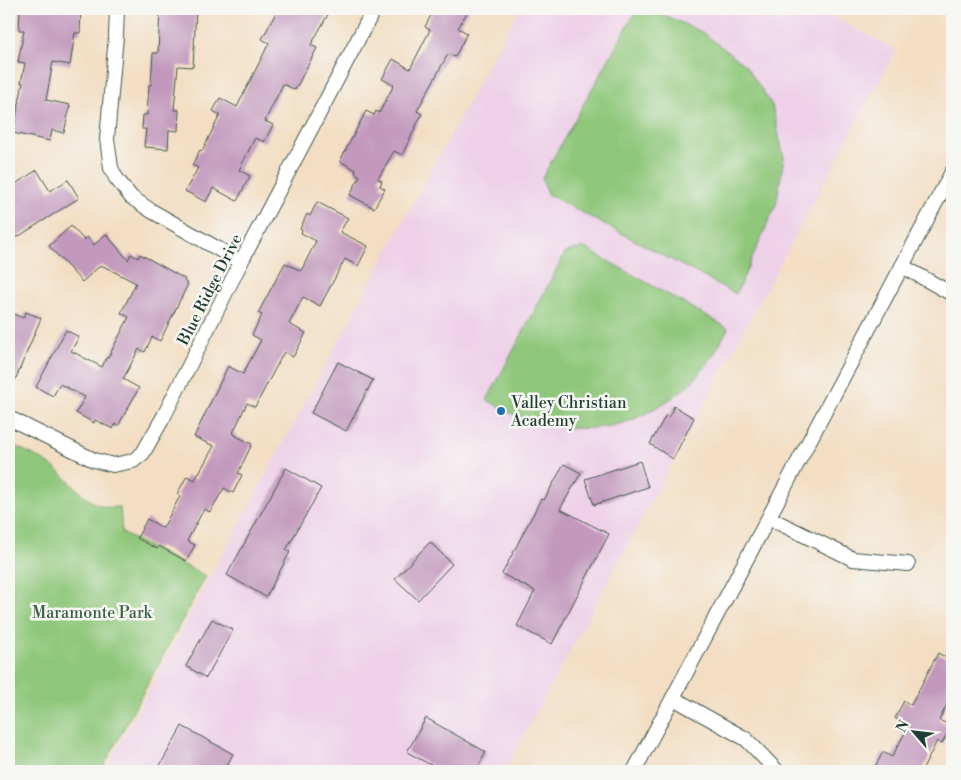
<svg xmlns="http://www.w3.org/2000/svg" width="961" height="780" font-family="'Libre Bodoni',serif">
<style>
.built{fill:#eed0e8}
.green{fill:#8fc77a;stroke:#578257}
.building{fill:#c299bd}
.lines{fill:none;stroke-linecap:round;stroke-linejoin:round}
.minor-casing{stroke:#3f5549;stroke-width:16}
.minor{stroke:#fff;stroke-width:14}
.poi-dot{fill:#1f6fb2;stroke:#f6f6f2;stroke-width:2}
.labels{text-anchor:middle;stroke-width:5;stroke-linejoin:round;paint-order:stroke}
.street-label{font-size:16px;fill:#1f3d34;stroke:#f6f6f2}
.poi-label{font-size:16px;fill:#1f3d34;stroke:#f6f6f2;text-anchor:start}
.park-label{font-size:16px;fill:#3b6046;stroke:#f6f6f2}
</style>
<rect width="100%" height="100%" fill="#f6f6f2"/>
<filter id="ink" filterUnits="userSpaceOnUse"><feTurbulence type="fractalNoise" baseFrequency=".02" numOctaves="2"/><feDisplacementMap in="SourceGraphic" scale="10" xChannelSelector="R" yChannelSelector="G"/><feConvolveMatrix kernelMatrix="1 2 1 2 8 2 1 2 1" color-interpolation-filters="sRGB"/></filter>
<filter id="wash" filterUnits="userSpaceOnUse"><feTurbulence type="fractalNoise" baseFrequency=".0096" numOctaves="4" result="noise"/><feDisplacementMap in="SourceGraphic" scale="20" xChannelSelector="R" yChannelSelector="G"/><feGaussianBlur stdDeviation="1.12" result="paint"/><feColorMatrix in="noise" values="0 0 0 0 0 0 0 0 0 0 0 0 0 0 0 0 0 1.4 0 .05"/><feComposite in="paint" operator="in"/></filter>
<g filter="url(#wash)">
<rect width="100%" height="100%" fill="#f3dec3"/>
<path class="built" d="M519,9H819L896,50L505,771H105Z"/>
<g class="green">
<path d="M637,9H651L702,32L746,66L772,105L784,158L776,205L736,294L547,194L542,178Z"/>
<path d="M583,247L728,328C722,339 717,351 709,361C698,378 682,392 664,403C652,410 637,419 623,423C586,433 545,429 510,413C502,409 495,404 487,400L565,253Z"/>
<path d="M9,443C25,451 42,458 56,469C71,481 84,500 101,506C106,508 114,507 120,507L122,533L206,576L101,771H9Z"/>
</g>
<g id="blocks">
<g class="building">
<path d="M20,9L81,10L80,33H75L70,65L53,62L46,100L70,105L64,133L52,130L50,141L13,133L23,83H21L25,63L18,62L24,30H19Z"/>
<path d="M160,9H196L193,67L178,66L174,110H179L178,131L169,130L168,149L144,147L146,129H142L143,115H147L149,85H151L153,53H158Z"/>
<path d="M278,9H331L311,45L317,48L295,90L283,84L265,121L273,125L264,142L255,138L239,170L250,176L237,201L213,188L206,202L185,191L198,168L192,165L200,150L202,151L220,115L213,111L220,98L237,107L269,43L262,39Z"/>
<path d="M434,9H469L458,28L467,33L455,57L448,54L417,111L422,114L402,155L394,151L378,179L382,181L380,186L385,189L374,208L350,195L360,176L355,173L356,170L340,161L366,111L374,115L376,111L379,113L394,85L382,79L393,59L410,69L430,30L425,27Z"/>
<path d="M37,170L50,191L68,180L79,198L16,238L9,227V188Z"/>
<path d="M317,202L348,218L340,232L368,246L358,266L345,259L320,306L303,297L289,324L306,333L293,357L284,352L255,407L247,403L233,433L236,435V436L252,444L238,473L242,475L233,493L224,488L210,512L204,509L187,541L195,545L186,561L159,546L157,549L137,538L147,519L163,528L180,496L177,494L187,476L195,480L214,446L194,437L228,366L243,374L261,340L252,335L262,315L258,313L285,263L301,271L316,241L301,233L302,230L300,229L307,214L310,216Z"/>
<path d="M71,226L84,240L87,237L94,245L106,234L128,260L131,254L138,258L140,254L185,279L184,281L188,284L160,341L152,337L145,352L139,349L123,379L139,388L118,426L115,424L113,429L95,420L94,423L76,413L85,397L60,384L53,396L36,387L66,330L79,337L71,351L102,367L107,357L108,358L129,317L121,313L136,283L101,265L82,282L49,246Z"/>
<path d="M9,312L23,318L26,312L41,318L9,395Z"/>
<path d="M338,362L373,380L346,431L311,413Z"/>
<path d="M674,406L694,418L673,459L650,444L666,415L669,417Z"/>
<path d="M640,461L648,487L594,505L585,479Z"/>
<path d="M564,464L581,473L560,509L609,534L552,644L517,626L535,591L502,574L541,499L544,500Z"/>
<path d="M286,468L321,488L286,550L290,552L266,597L227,575Z"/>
<path d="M430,542L452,564L418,600L395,579Z"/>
<path d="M212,619L233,630L206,678L186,666Z"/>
<path d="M938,653L952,661V695L939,720L951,726L942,744L937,741L922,771H873L883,752L892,757L909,725L895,718L904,701L911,705Z"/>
<path d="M426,718L486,752L476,771H442L407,752Z"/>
<path d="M182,726L233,754L224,771H157Z"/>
</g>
</g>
</g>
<g filter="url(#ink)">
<use href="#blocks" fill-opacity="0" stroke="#3f5549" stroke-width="1"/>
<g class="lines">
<defs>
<g id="minor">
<path d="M117,9L116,36L107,139L111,168L116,178L131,197L150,210L241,262"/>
<path d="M902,266L952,294"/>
<path d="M9,418L94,460L113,465L133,461L143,453L164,416L241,262L374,9"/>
<path d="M769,518L853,559L908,564"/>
<path d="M673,698L746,739L777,771"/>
<path d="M634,771L952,172"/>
</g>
</defs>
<use href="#minor" class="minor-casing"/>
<use href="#minor" class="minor"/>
</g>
</g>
<circle class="poi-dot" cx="501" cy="411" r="5"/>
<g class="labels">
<g class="street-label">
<text transform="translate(209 289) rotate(-63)" y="6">Blue Ridge Drive</text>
</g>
<g class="poi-label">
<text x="511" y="408">Valley Christian<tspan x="511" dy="18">Academy</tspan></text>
</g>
<g class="park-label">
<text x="92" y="618">Maramonte Park</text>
</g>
</g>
<rect width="961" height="780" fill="none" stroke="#f6f6f2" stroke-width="30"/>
<g transform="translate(914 732) rotate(298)" stroke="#f6f6f2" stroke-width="4" paint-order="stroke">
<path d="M0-4L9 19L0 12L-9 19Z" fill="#1f3d34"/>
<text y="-8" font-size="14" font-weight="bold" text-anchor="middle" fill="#1f3d34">N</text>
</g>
</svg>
